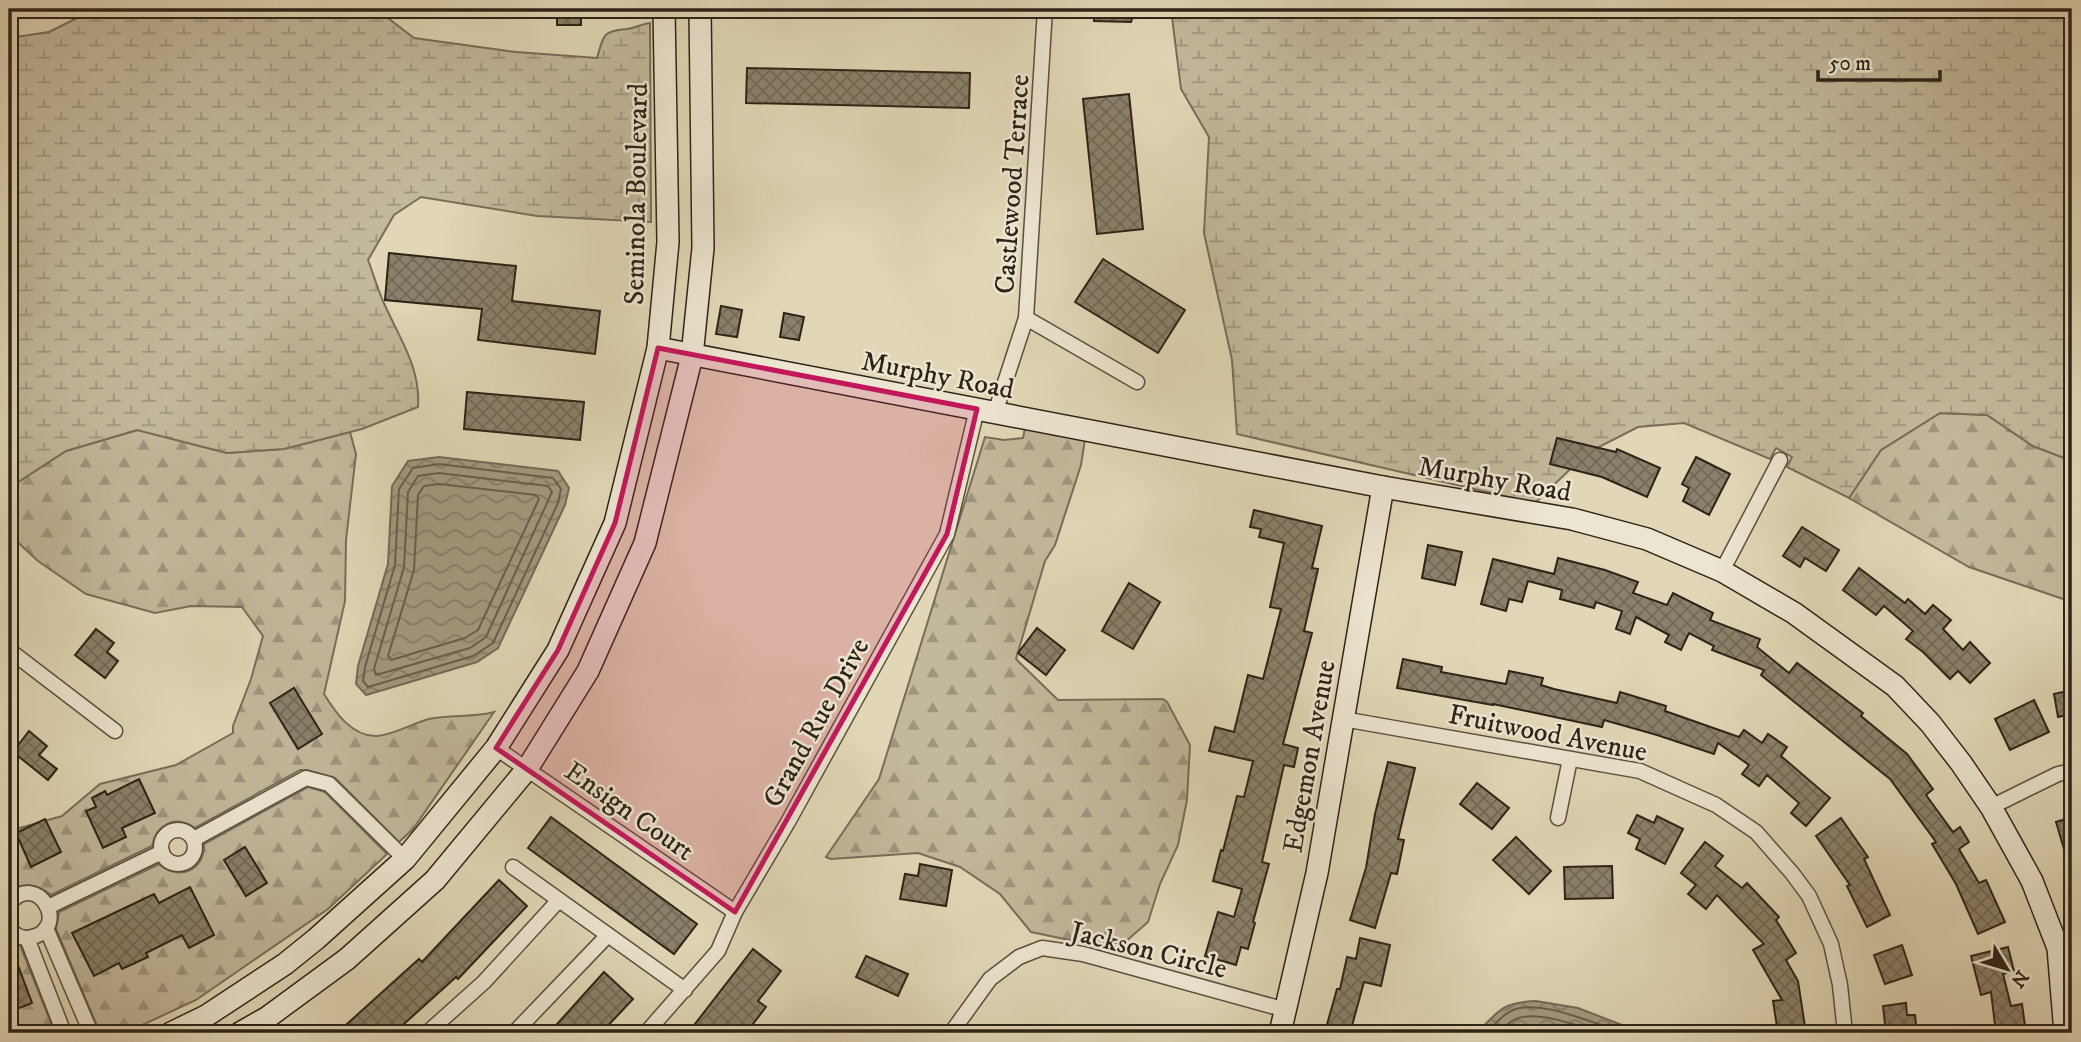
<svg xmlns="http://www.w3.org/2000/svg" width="2081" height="1042" font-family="'IM FELL DW Pica',serif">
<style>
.forest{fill:url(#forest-firs);stroke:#776e59;stroke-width:2}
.wetland{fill:url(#wetland-marsh);stroke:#776e59;stroke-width:2}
.water{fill:url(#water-waves);stroke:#736a56;stroke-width:2}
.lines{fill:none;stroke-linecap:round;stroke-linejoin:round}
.shore{stroke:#685e4c;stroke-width:2}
.building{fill:url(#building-cross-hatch);stroke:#2c2317;stroke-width:2}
.street-casing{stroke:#59503f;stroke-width:17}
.secondary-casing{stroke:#2c2317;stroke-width:24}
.street{stroke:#ece5d0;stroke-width:14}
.secondary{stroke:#ece5d0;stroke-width:21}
.marked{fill:#c2185b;fill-opacity:0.2;stroke:#c2185b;stroke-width:5;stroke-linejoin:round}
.labels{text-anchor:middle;stroke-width:5;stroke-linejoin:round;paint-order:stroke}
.street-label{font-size:28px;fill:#2c2317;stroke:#ece5d0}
</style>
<defs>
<pattern id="forest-firs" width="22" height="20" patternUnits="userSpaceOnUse" patternTransform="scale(1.75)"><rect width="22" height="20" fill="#c2b89b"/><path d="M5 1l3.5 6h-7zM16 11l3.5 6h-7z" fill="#9e957d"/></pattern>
<pattern id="wetland-marsh" width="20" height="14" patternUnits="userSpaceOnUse" patternTransform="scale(1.75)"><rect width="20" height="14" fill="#c2b89b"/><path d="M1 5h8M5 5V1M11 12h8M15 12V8" fill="none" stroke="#9e957d"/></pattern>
<pattern id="water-waves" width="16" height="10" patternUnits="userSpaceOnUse" patternTransform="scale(1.75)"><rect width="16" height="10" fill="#a39a80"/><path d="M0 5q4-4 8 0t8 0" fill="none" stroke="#857d68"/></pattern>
<pattern id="building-cross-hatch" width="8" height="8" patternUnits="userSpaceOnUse" patternTransform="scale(1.75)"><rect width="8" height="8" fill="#8a816a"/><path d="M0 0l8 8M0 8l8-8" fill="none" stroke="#716956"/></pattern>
</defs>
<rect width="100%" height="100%" fill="#e1d7b6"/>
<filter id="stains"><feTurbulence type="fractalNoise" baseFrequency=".00286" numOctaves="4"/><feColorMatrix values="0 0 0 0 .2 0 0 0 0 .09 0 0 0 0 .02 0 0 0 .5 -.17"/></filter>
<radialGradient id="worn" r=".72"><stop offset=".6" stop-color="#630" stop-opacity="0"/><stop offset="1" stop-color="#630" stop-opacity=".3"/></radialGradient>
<g class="forest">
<path d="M1940,413L1987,415L2033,446L2072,461V602L1969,567L1849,498L1881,450Z"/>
<path d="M1025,428L1085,439L1081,465L1055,545L1045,561L1016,659L1058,700L1163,699L1167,702L1190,745L1187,800L1178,845L1160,884L1148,922L1124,943H1084L1031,932L1000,894L960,867L918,853L831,859L826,857L879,779L985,437L1004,440L1023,438Z"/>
<path d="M138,430L227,453L284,449L350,432L356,454L346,540L345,601L324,694C335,712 352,737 377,736C394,735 413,723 429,719C451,714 473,718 494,712L413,829L399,842L335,778L307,770H300L195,828C175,814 156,825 152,846L51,895C38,884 23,882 9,891V831L62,816L100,784L176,765L233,733V726L251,679L263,636L242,607L191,606L155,613L86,594L38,561L9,534V488L66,451Z"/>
<path d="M308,787L325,792L387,854L328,909L196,1000L125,1033H100L56,929L59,912L159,864C178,881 205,871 204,844Z"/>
<path d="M9,939L20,945L55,1033H9Z"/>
</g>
<g class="wetland">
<path d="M95,9H376L414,38L516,52L597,58C604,35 602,31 627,29C635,28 642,24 650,23L651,222L537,216L421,197L394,215L368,260C373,273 377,287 383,301C398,336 421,367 418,407L362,429L284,449L227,453L137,430L66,451L9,488V38L49,32Z"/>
<path d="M1171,9H2072V461L2033,446L1987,415L1940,413L1881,450L1849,498L1787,467L1792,457L1776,448L1770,459L1684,423L1638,427L1587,453L1535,503L1237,434L1232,360L1204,233L1209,137L1181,89Z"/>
</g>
<g class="water">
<path d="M439,457L558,471L569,488L565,505L498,648L477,662L366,695L356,684L358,666L388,564L392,486L408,461Z"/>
<path d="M1536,1001L1578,1008L1622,1025L1657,1033H1477C1499,1010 1503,1002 1536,1001Z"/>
</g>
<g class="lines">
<g class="shore">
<path d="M439,464L553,478L561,489L558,503L493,643L473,656L368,687L363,681L365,667L395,565L399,489L413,468Z"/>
<path d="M439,473L548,486L552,492L486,637L470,648L376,675L374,669L404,567L408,492L418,476Z"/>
<path d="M439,484L536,495L539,499L478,630L465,638L391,660L388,656L414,570L418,495L424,486Z"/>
<path d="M1486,1033C1495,1025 1504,1012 1516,1009C1546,1000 1597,1026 1627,1033"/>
<path d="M1498,1033C1504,1028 1509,1022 1516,1019C1536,1010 1580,1026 1600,1033"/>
</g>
</g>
<g class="building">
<rect x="557" y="9" width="24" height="16"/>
<path d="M1094,9H1135L1131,22L1094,21Z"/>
<path d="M747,68L970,73L969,108L746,103Z"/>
<path d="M1129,94L1143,229L1097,234L1083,99Z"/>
<path d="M389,253L516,266L512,301L600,311L595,354L478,340L482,309L385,300Z"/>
<path d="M1103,259L1185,310L1158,353L1075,302Z"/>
<path d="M721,306L742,310L737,337L716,334Z"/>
<path d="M784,313L804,317L799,340L780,337Z"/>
<path d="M467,392L584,402L580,440L464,429Z"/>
<path d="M1557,438L1616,452L1617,449L1660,468L1647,497L1602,477L1550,464Z"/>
<path d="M1696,457L1730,474L1709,515L1683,501L1689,488L1682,484Z"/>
<path d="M1254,510L1322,526L1312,568L1318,569L1304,631L1312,633L1283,744L1298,748L1294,767L1284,765L1262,862L1269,864L1253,922L1255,923L1248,949L1241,947L1236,965L1205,956L1218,912L1234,917L1242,889L1213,881L1221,850L1223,851L1237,796L1244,797L1253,761L1209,751L1215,727L1234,732L1248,675L1263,679L1281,609L1270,607L1284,543L1259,537L1261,529L1250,527Z"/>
<path d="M1802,527L1839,550L1826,571L1805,558L1800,567L1783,556Z"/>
<path d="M1428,545L1462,552L1455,585L1422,578Z"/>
<path d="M1558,558L1605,570L1638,582L1633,593L1667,605L1673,593L1713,613L1710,620L1760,639L1757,647L1789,673L1797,663L1863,713L1861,716L1907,754L1933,789L1926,795L1953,832L1960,827L1969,842L1959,849L1979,883L1986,880L2005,922L1978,934L1956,884L1932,844L1936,842L1890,779L1761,675L1764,670L1712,650L1714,646L1689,633L1681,650L1665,642L1669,635L1636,617L1630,634L1616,629L1622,611L1596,602L1594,608L1560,599L1562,590L1528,581L1522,602L1509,599L1506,611L1481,604L1493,559L1554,574Z"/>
<path d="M1859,568L1905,603L1908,599L1925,614L1933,605L1951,620L1943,629L1963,650L1970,642L1990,663L1970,683L1958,671L1950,679L1923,652L1906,639L1913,631L1884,606L1876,615L1843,590Z"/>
<path d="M1129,583L1160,602L1133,649L1102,631Z"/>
<path d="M1037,628L1065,650L1046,675L1018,653Z"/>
<path d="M96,629L114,643L107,652L118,661L105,678L75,655Z"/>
<path d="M1403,659L1442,667L1441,672L1506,684L1509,671L1543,678L1541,685L1554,689L1617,703L1620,692L1666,706L1665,711L1739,737L1744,730L1762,743L1768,734L1787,747L1781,756L1830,798L1806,826L1791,813L1799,803L1767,775L1759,786L1742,774L1749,765L1718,743L1714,754L1657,735L1604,720L1602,727L1493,704V705L1397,688Z"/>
<path d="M294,688L322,734L298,749L270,703Z"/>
<path d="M2072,690V714L2058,717L2054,694Z"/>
<path d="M2034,700L2049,732L2010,750L1995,719Z"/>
<path d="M29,731L47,746L39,755L57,769L48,780L13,752Z"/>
<path d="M1388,762L1415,768L1398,839L1404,840L1397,874L1391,873L1375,928L1350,920L1366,868L1375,814Z"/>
<path d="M139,779L155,813L122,828L126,837L103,848L86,811L96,807L92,798L105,791L107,795Z"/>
<path d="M1477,783L1509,808L1492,829L1460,804Z"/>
<path d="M1637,815L1654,823L1657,816L1683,829L1665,864L1636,849L1640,839L1628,833Z"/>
<path d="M551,817L697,924L674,954L528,848Z"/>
<path d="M2072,817V865L2069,866L2056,822Z"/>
<path d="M1841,818L1868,857L1864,859L1890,915L1867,927L1847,886L1850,885L1816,836Z"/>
<path d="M45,819L61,852L31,867L16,833Z"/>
<path d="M1516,837L1551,871L1529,894L1493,860Z"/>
<path d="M1705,842L1723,856L1715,866L1742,888L1747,883L1779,917L1776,920L1796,953L1786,960L1798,981L1806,1033H1778L1773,1001L1782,1000L1753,950L1764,944L1717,895L1706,909L1688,894L1696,885L1681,873Z"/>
<path d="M245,847L267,883L246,896L224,860Z"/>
<path d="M920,864L952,870L946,906L900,899L905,874L918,876Z"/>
<path d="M1612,866L1613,898L1565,899L1564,867Z"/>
<path d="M499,880L527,906L458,979L456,977L394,1033H337L419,959L422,962Z"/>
<path d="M190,887L214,935L189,948L182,935L146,953L148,957L122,969L119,963L94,976L72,933L154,894L159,903Z"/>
<path d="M1360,938L1390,945L1381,986L1364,982L1350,1033H1346L1326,1028L1337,989H1340L1347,957L1356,959Z"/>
<path d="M10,944L32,1003L9,1012V945Z"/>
<path d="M1902,945L1912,975L1885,984L1874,955Z"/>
<path d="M2008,947L2014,971L2003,974L2011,1006L2022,1004L2026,1033H1996L1991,992L1981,995L1971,956Z"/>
<path d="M753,949L781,971L758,1001L766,1007L746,1033H688Z"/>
<path d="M866,956L908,974L898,996L856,977Z"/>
<path d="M604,972L633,999L601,1033H549Z"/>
<path d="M1906,1003L1907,1015H1915L1917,1033H1886L1883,1006Z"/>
</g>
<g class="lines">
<defs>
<g id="street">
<path d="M1045,9L1026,318L1137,382"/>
<path d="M995,413L1026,318"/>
<path d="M1722,571L1780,460"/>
<path d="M9,650L115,731"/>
<path d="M1343,719L1640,771L1716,805L1756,832L1792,873L1809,896L1831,944L1840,985L1845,1033"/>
<path d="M496,748L735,912"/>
<path d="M1991,807L2058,774L2072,771"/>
<path d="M1558,818L1570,759"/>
<circle cx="178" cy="847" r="17"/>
<path d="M194,839L306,778L329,784L405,859"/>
<path d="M513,867L685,990"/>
<path d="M9,904C37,869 71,928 32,937C22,940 14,935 9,927"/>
<path d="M48,907L162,852"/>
<path d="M46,928L91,1033"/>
<path d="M27,938L64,1033"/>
<path d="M427,1033L484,982L559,900"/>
<path d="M514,1033L608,935"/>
<path d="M646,1033L718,951L735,912L788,822L947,534L977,409"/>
<path d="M951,1033L990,979L1019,957L1042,948L1083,954L1286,1010"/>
</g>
<g id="secondary">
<path d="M658,348L1383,487L1572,519L1647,539L1722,571L1794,613L1895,686L1930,723L1961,763L1991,807L2032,881L2058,948L2065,1033"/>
<path d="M171,1033L206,1016L285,964L316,939L405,859L496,748L558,650L615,523L658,348L668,242L664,9"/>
<path d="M240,1033L268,1017L347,959L435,880L527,769L588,671L645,543L692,356L703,248L700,9"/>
<path d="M1280,1033L1317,873L1383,487"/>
</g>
</defs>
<use href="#street" class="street-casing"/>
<use href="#secondary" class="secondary-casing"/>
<use href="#street" class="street"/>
<use href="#secondary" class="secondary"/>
</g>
<path class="marked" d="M658,348L977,409L947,534L735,912L496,748L558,650L615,523Z"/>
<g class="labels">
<g class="street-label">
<text transform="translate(1011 184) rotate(-86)" y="10">Castlewood Terrace</text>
<text transform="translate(635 194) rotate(-89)" y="10">Seminola Boulevard</text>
<text transform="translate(938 374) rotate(11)" y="10">Murphy Road</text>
<text transform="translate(1495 478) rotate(10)" y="10">Murphy Road</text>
<text transform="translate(815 722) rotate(-61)" y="10">Grand Rue Drive</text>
<text transform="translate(1548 732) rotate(11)" y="10">Fruitwood Avenue</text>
<text transform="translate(1308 756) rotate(-80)" y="10">Edgemon Avenue</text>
<text transform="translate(630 810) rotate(35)" y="10">Ensign Court</text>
<text transform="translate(1149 949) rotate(14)" y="10">Jackson Circle</text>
</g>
</g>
<rect width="2081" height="1042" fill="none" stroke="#e1d7b6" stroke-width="35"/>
<rect x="10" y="10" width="2060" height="1021" fill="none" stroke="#2c2317" stroke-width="3.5"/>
<rect x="18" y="18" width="2046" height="1007" fill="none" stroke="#2c2317" stroke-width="2"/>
<g transform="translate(2007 969) rotate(128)" stroke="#ece5d0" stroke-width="5" paint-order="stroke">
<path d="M0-5L12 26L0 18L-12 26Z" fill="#2c2317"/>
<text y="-10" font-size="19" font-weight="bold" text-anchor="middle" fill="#2c2317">N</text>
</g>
<path d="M1818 70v10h122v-10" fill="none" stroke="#2c2317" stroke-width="3.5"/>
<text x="1829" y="70" font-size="21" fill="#2c2317" stroke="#ece5d0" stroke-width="5" paint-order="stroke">50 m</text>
<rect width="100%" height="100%" filter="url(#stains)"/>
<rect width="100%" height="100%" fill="url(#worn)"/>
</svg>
